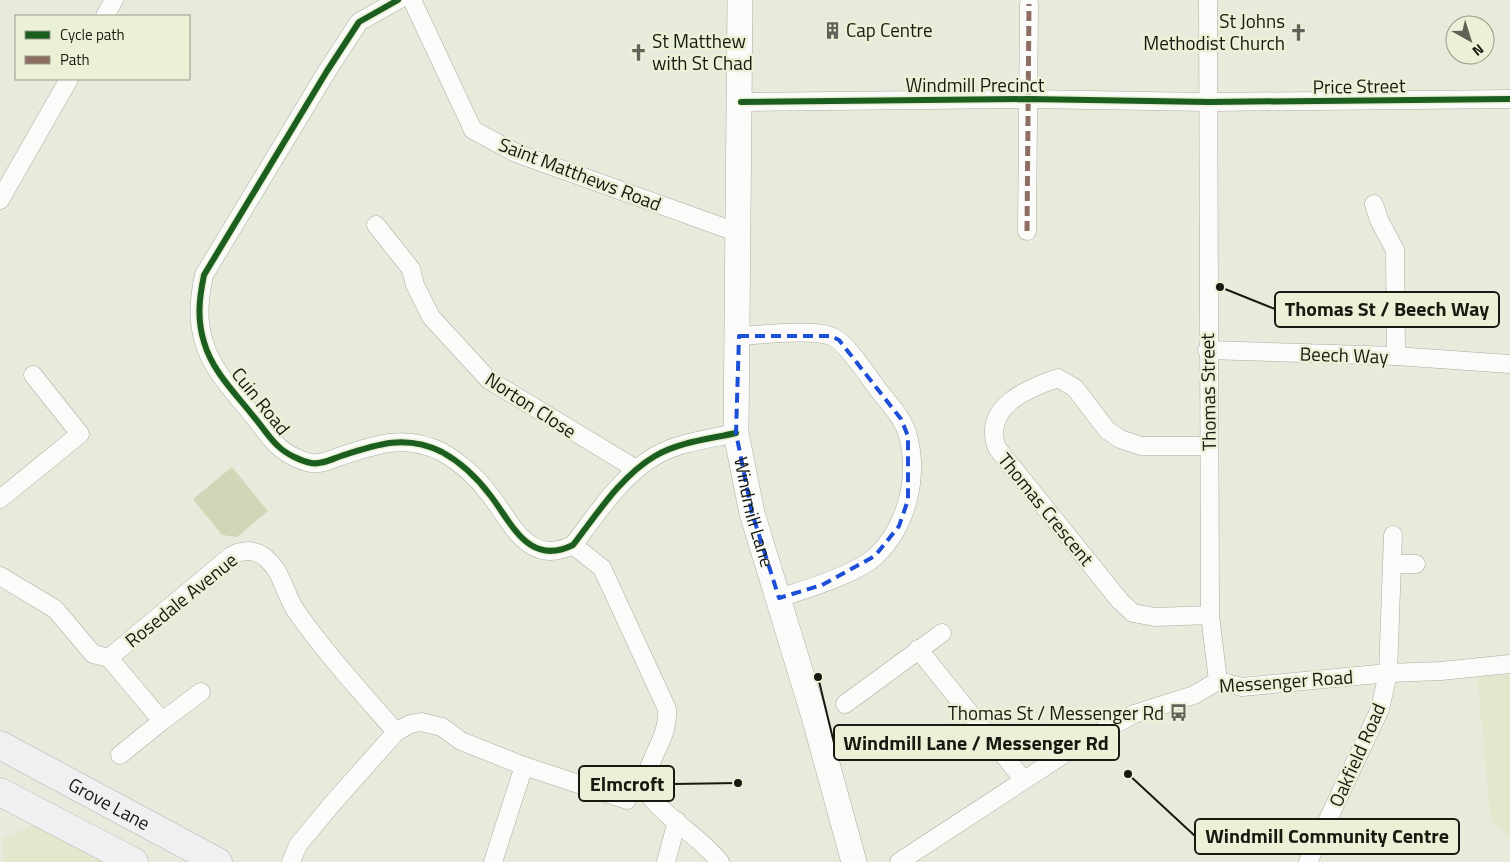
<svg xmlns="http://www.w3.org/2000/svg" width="1510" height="862" font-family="'Titillium Web',sans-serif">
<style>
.built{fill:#e2e8ce}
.green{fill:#cfd7b7}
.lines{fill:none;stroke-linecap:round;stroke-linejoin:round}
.minor-casing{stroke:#a9aca1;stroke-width:19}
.secondary-casing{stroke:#a9aca1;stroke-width:26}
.primary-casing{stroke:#b3b3b5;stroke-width:29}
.minor{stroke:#fbfcfa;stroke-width:18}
.secondary{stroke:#fbfcfa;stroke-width:25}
.primary{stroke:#f0eff2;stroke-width:28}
.quiet{stroke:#8d6e63;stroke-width:5;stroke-dasharray:10 5;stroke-linecap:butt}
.cycleway-casing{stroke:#eaf1d6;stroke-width:9}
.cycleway{stroke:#1b5e20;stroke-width:6}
.marked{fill:none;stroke:#1d4ed8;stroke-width:4;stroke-dasharray:10 6;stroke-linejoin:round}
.labels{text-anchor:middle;stroke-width:5;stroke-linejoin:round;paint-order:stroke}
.poi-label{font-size:19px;fill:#171a10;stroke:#eaf1d6;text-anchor:end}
.street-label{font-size:19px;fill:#171a10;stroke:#eaf1d6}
.leader{fill:none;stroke:#171a10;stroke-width:2}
.callout-dot{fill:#171a10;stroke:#eaf1d6;stroke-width:2}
.callout{fill:#eaf1d6;stroke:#171a10;stroke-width:2}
.callout-label{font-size:20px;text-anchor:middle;font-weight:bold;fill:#171a10}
</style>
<rect width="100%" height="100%" fill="#e7ebdc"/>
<g class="built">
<path d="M1510,675V836L1491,822L1477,676Z"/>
<path d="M35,824L114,862H3L2,839Z"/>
</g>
<path class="green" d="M232,467L268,511L237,537L222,535L193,499Z"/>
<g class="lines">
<defs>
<g id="minor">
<path d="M398,0L359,22L327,71L204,275C199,299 197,319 204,342C212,371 236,394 254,417C262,426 269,438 278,446C286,454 301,461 311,463C321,465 332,459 341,456C377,444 406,434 442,452C460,462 478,479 490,495C512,523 528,567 573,545C597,514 621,476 655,456C679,442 709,439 736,433"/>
<path d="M412,0L473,130L516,153L739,233"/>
<path d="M1208,0L1210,615L1218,681"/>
<path d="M105,16L114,0"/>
<path d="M741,102L1029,99L1209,102L1510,99"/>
<path d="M0,200L69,79"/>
<path d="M1374,204L1379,220L1395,250L1396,356"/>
<path d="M376,225L411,269L415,285L431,317L489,380L636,469"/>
<path d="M1027,231L1029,4"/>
<path d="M739,336C761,335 814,328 833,337C848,344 869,378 880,392C890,405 904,419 908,436C919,477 907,526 876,556C855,575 806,589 779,598"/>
<path d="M1207,350L1396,356L1510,364"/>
<path d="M1209,446H1141L1120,439L1107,430L1075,388L1058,378C1026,389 982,407 997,448L1120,601L1133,613L1155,617L1210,615"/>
<path d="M0,499L80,434L33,375"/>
<path d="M573,545L602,568L667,709C669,733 655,749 648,771C646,780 647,792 653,800C673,823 701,838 720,862"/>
<path d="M1394,564H1416"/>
<path d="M0,576L55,609L93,654L109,658L231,556C240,550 253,549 263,556C282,569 284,593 296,611C326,654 362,693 396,732"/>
<path d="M918,649L1023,779"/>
<path d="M109,658L162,721L120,755"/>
<path d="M845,704L942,633"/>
<path d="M162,721L201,692"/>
<path d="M291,862L298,845L332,804L396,732L410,724L421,722L442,727L461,741L524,766L627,800"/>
<path d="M493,862L524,766"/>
<path d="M666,862L677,821"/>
<path d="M899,862L1084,741L1134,714L1194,695L1218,681L1242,687L1388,673L1441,671L1510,664"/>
<path d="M1308,862L1380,709L1388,673L1393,535"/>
</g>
<g id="secondary">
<path id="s1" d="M740,0L736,433L752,513L813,713L854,862"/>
</g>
<g id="primary">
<path id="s2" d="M0,745L218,862"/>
<path d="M0,792L134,862"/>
</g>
</defs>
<use href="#minor" class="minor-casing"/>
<use href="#secondary" class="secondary-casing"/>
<use href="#primary" class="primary-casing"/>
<use href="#minor" class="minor"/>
<use href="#secondary" class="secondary"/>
<use href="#primary" class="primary"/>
<path class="quiet" d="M1027,231L1029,4"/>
<defs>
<g id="cycleway">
<path d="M398,0L359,22L327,71L204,275C199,299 197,319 204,342C212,371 236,394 254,417C262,426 269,438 278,446C286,454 301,461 311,463C321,465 332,459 341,456C377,444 406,434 442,452C460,462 478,479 490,495C512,523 528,567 573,545C597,514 621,476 655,456C679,442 709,439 736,433"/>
<path d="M741,102L1029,99L1209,102L1510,99"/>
</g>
</defs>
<use href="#cycleway" class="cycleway-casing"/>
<use href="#cycleway" class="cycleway"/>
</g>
<path class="marked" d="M739,336H831L839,340L901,419L908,436V500L899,526L875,556L822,585L779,598L752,513L736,433Z"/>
<defs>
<symbol id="building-bare" viewBox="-9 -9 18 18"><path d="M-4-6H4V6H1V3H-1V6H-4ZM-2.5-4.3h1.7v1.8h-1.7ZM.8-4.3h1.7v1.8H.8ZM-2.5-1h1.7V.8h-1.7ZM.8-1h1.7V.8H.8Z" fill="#606357" stroke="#eaf1d6" stroke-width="2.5" paint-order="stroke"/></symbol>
<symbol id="church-bare" viewBox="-9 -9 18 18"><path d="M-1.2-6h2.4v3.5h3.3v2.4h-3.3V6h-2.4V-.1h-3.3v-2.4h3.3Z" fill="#606357" stroke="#eaf1d6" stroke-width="2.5" paint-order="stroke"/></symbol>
<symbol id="bus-bare" viewBox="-9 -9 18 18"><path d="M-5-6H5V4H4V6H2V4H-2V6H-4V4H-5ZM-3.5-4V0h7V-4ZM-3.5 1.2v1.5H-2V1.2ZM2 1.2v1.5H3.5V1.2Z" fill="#606357" stroke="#eaf1d6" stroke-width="2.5" paint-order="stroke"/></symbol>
</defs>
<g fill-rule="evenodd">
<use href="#building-bare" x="820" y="18" width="25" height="25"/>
<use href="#church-bare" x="1286" y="20" width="25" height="25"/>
<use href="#church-bare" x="626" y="40" width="25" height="25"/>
<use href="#bus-bare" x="1166" y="700" width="25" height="25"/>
</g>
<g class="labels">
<g class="poi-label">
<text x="1285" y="28">St Johns<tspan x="1285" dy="22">Methodist Church</tspan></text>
<text x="846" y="37" text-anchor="start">Cap Centre</text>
<text x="652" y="48" text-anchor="start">St Matthew<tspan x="652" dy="22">with St Chad</tspan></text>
<text x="1164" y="720">Thomas St / Messenger Rd</text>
</g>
<g class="street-label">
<text x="975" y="92">Windmill Precinct</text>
<text transform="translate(1359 86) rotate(-1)" y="7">Price Street</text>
<text transform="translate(580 174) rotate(21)" y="7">Saint Matthews Road</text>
<text transform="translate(1344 355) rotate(2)" y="7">Beech Way</text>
<text transform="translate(1208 392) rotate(-91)" y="7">Thomas Street</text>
<text transform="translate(261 401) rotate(51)" y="7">Cuin Road</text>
<text transform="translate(531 405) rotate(33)" y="7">Norton Close</text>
<text transform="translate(1046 509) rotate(51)" y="7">Thomas Crescent</text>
<text dy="7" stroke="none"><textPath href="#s1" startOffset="514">Windmill Lane</textPath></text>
<text transform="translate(181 600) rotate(-39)" y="7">Rosedale Avenue</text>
<text transform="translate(1286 681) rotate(-4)" y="7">Messenger Road</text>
<text transform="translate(1357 755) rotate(-66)" y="7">Oakfield Road</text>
<text dy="7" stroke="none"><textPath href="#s2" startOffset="124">Grove Lane</textPath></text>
</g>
</g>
<path class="leader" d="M1220 287L1275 309M818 677L834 743M738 783L674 784M1128 774L1195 836"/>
<g class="callout-dot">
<circle cx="1220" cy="287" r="5"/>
<circle cx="818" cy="677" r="5"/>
<circle cx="738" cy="783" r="5"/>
<circle cx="1128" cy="774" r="5"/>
</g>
<g class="callout">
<rect x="1275" y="292" width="224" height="35" rx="5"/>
<rect x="834" y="725" width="285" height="35" rx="5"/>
<rect x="579" y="766" width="95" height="35" rx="5"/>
<rect x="1195" y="819" width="264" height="35" rx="5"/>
</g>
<g class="callout-label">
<text x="1387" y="316">Thomas St / Beech Way</text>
<text x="976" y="750">Windmill Lane / Messenger Rd</text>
<text x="627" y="791">Elmcroft</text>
<text x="1327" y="843">Windmill Community Centre</text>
</g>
<rect x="15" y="15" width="175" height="65" fill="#eaf1d6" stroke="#969b87"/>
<rect x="25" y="31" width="25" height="8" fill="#1b5e20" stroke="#969b87"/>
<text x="60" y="40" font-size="15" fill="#171a10">Cycle path</text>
<rect x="25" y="56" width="25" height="8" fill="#8d6e63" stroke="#969b87"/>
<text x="60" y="65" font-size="15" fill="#171a10">Path</text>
<g transform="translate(1470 40) rotate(141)"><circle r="24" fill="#eaf1d6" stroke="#969b87"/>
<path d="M0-4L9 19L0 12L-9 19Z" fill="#606357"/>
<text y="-8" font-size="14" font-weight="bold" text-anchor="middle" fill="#171a10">N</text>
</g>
</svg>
